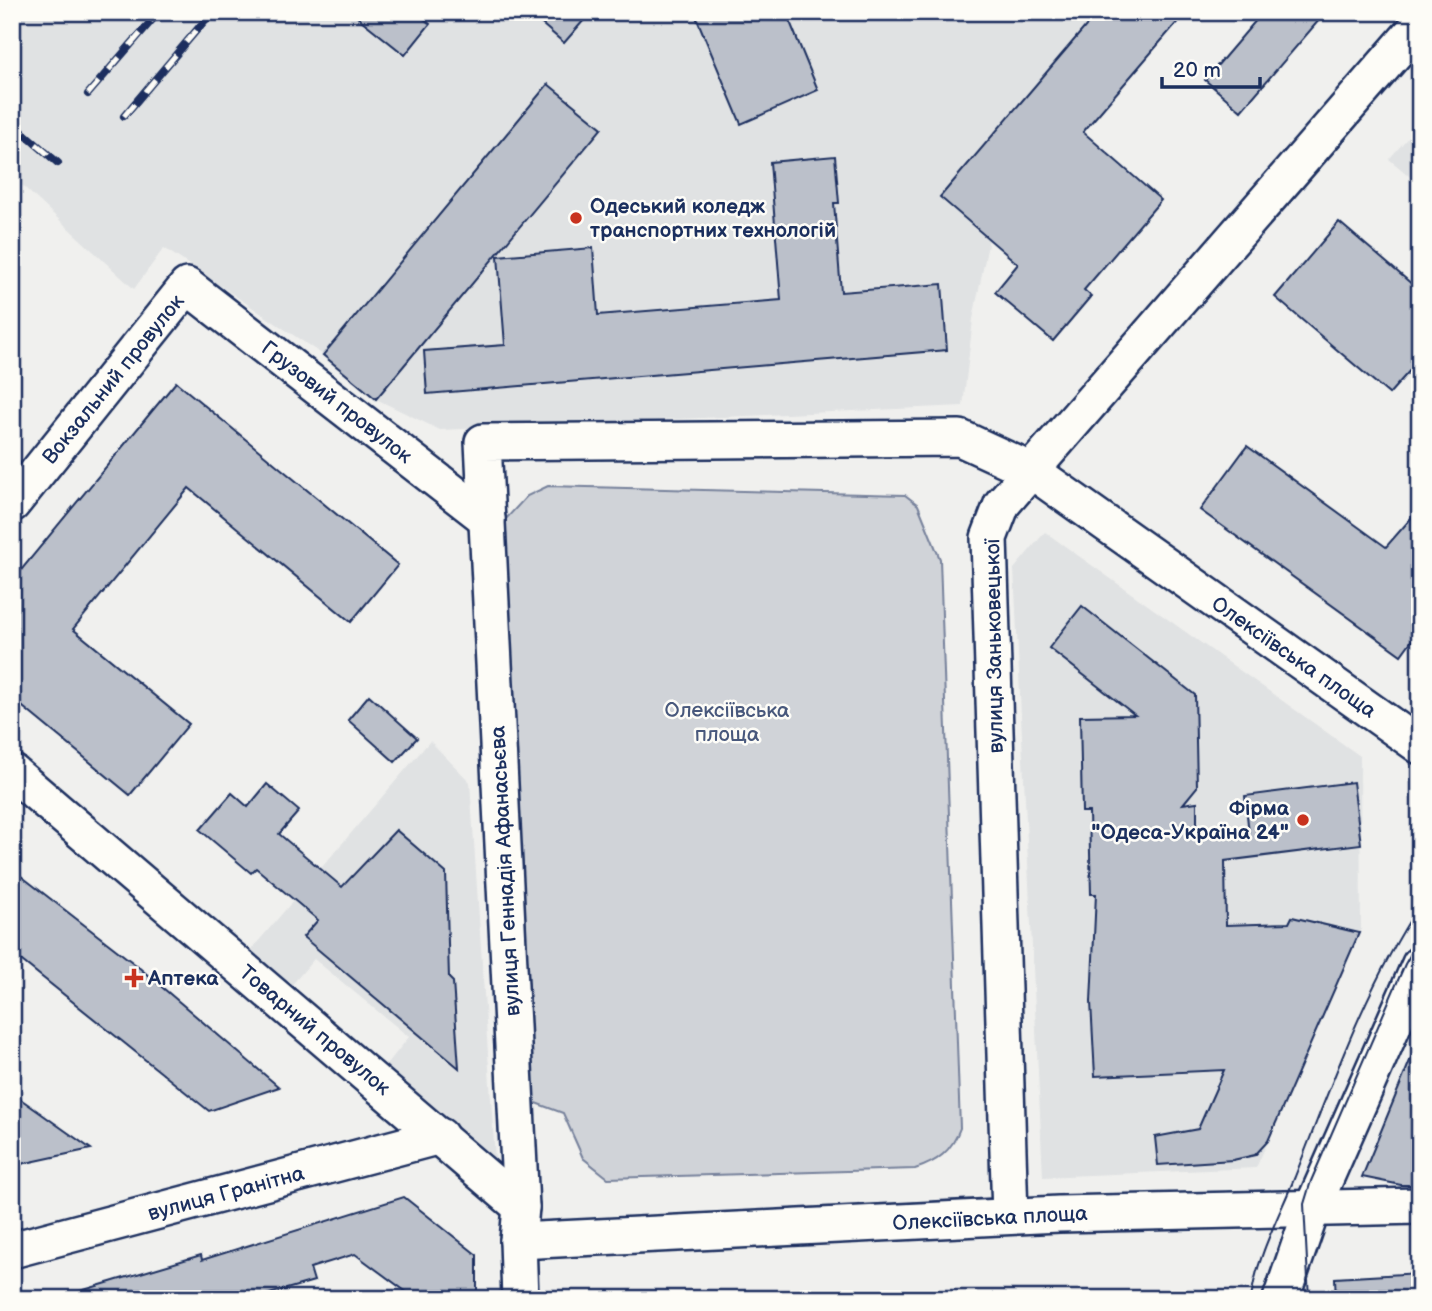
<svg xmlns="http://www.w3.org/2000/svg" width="1432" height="1311" font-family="'Balsamiq Sans',sans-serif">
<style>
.built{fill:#e0e2e3}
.green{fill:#d0d3d8;stroke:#76819b;stroke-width:2}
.building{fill:#bbc0ca;stroke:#1b2f5e;stroke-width:2}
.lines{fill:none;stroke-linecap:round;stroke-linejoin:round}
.minor-casing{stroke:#1b2f5e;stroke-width:40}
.minor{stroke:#fdfcf7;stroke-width:35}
.tram{stroke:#1b2f5e;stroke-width:2}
.rail-casing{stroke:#1b2f5e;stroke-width:8}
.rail{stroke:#fdfcf7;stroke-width:5;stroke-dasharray:16;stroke-linecap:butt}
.poi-dot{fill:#c8321e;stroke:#fdfcf7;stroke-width:2.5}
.labels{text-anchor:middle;stroke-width:5;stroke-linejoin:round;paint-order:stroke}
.poi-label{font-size:21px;font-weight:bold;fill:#1b2f5e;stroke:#fdfcf7;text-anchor:start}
.street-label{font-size:21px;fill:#1b2f5e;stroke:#fdfcf7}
.park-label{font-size:21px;fill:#48587c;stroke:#fdfcf7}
</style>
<rect width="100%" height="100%" fill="#f0f0ee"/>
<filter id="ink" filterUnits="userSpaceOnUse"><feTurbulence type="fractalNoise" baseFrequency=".0143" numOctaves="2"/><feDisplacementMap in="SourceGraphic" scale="14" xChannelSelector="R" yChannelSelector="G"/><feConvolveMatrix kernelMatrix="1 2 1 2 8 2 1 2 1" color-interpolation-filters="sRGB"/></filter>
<g filter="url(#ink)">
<g class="built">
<path d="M12,12H1098L940,197L989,239L973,319L963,406L440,430L376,399L323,355L164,248L134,289L12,176Z"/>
<path d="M1420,124V185L1389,159Z"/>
<path d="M1045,532L1360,756L1361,930L1256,1168L1043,1177L1014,569Z"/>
<path d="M430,741L470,782L496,1174L379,1074L409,1037L314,959L284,994L244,958Z"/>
</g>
<path class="green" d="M548,486L905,495L918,505L940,559L960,1128C952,1151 937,1162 915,1169L608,1178L583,1158L563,1113L530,1101L504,521L527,496Z"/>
<g class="building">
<path d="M351,12H416L430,24L405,55Z"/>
<path d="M528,12H591L564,43Z"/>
<path d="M694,12H786L818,90L741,124Z"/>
<path d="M1098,12H1186L1083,132L1161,200L1084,290L1091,296L1053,341L995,292L1018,264L940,197Z"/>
<path d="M1263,12H1326L1241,111L1205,80Z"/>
<path d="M548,84L602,128L376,399L323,355Z"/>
<path d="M835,156L839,203H834L841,292L942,284L947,350L427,394L424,351L505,345L498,256L593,248L598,315L781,300L770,162Z"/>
<path d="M1339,222L1420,291V359L1389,394L1275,297Z"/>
<path d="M176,382L398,565L351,622L189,488L73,629L189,724L130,795L12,698V581Z"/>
<path d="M1247,446L1386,547L1420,508V629L1401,655L1200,510Z"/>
<path d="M1082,606L1195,695L1197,787L1183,804L1197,802V836L1249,834L1245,796L1353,782L1361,844L1225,861L1226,925L1289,923L1292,917L1359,933L1268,1141L1255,1155L1233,1160L1158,1165L1155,1137L1198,1129L1224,1070L1095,1076L1091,1002L1096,894H1091L1089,812H1082L1080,716L1135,715L1049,648Z"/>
<path d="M369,695L417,738L395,762L348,720Z"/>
<path d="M267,784L299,811L279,834L342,887L396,830L446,873L449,978L453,982L459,1068L303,937L318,920L256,868L251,873L200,830L232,793L248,807Z"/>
<path d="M12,869L136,965L279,1087L209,1111L12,953Z"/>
<path d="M1419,1039L1420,1185H1401L1362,1177Z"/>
<path d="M12,1093L91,1149L12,1166Z"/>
<path d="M404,1197L477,1255V1299H416L355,1254L310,1268L314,1281L252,1299H78L77,1292L201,1255L202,1260Z"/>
<path d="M1420,1273V1299H1336L1335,1278Z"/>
</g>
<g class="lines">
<defs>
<g id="minor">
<path d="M12,504L187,286L487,519"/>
<path d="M12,772L521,1207"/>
<path d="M1010,1216L989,538L1002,504L1420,24"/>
<path d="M518,1241L1059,1214L1420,1206"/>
<path d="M12,1250L440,1136"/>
<path d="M520,1299L518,1241L521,1207L483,442L960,438L1032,471L1420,746"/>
<path d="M1281,1299L1312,1209L1420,964"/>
</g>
</defs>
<use href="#minor" class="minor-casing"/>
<use href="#minor" class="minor"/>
<g class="tram">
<path d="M1251,1299C1256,1259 1279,1216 1294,1179C1331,1086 1365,988 1420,904"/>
<path d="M1309,1299L1304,1204L1311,1181L1405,964L1420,938"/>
</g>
<defs>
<g id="rail">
<path d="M88,94L159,12"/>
<path d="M124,116L212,12"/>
<path d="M12,123L58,163"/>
</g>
</defs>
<use href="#rail" class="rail-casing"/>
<use href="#rail" class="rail"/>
</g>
</g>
<g class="poi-dot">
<circle cx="576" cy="218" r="7"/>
<circle cx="1303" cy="820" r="7"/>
<path d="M130.5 967.5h7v7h7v7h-7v7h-7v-7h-7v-7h7z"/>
</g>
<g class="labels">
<g class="poi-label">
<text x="590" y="213">Одеський коледж<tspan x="590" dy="24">транспортних технологій</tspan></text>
<text x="1289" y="815" text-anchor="end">Фірма<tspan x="1289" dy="24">"Одеса-Україна 24"</tspan></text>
<text x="148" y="985">Аптека</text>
</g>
<g class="street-label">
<text transform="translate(113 379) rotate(-51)" y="7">Вокзальний провулок</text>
<text transform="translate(337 402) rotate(38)" y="7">Грузовий провулок</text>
<text transform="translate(994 646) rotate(-91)" y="7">вулиця Заньковецької</text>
<text transform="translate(1294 657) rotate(35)" y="7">Олексіївська площа</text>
<text transform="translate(505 871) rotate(-93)" y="7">вулиця Геннадія Афанасьєва</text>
<text transform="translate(315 1030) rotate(40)" y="7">Товарний провулок</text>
<text transform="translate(226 1193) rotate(-15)" y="7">вулиця Гранітна</text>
<text transform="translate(990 1218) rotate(-3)" y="7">Олексіївська площа</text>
</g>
<g class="park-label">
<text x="727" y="717">Олексіївська<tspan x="727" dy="24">площа</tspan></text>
</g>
</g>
<rect width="1432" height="1311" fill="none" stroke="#fdfcf7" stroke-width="42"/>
<rect x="21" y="21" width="1390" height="1269" fill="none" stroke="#1b2f5e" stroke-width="2.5" filter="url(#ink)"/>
<path d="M1162 77v10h98v-10" fill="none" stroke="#1b2f5e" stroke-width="3.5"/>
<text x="1173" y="77" font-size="21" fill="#1b2f5e" stroke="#fdfcf7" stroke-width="5" paint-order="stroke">20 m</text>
</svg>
